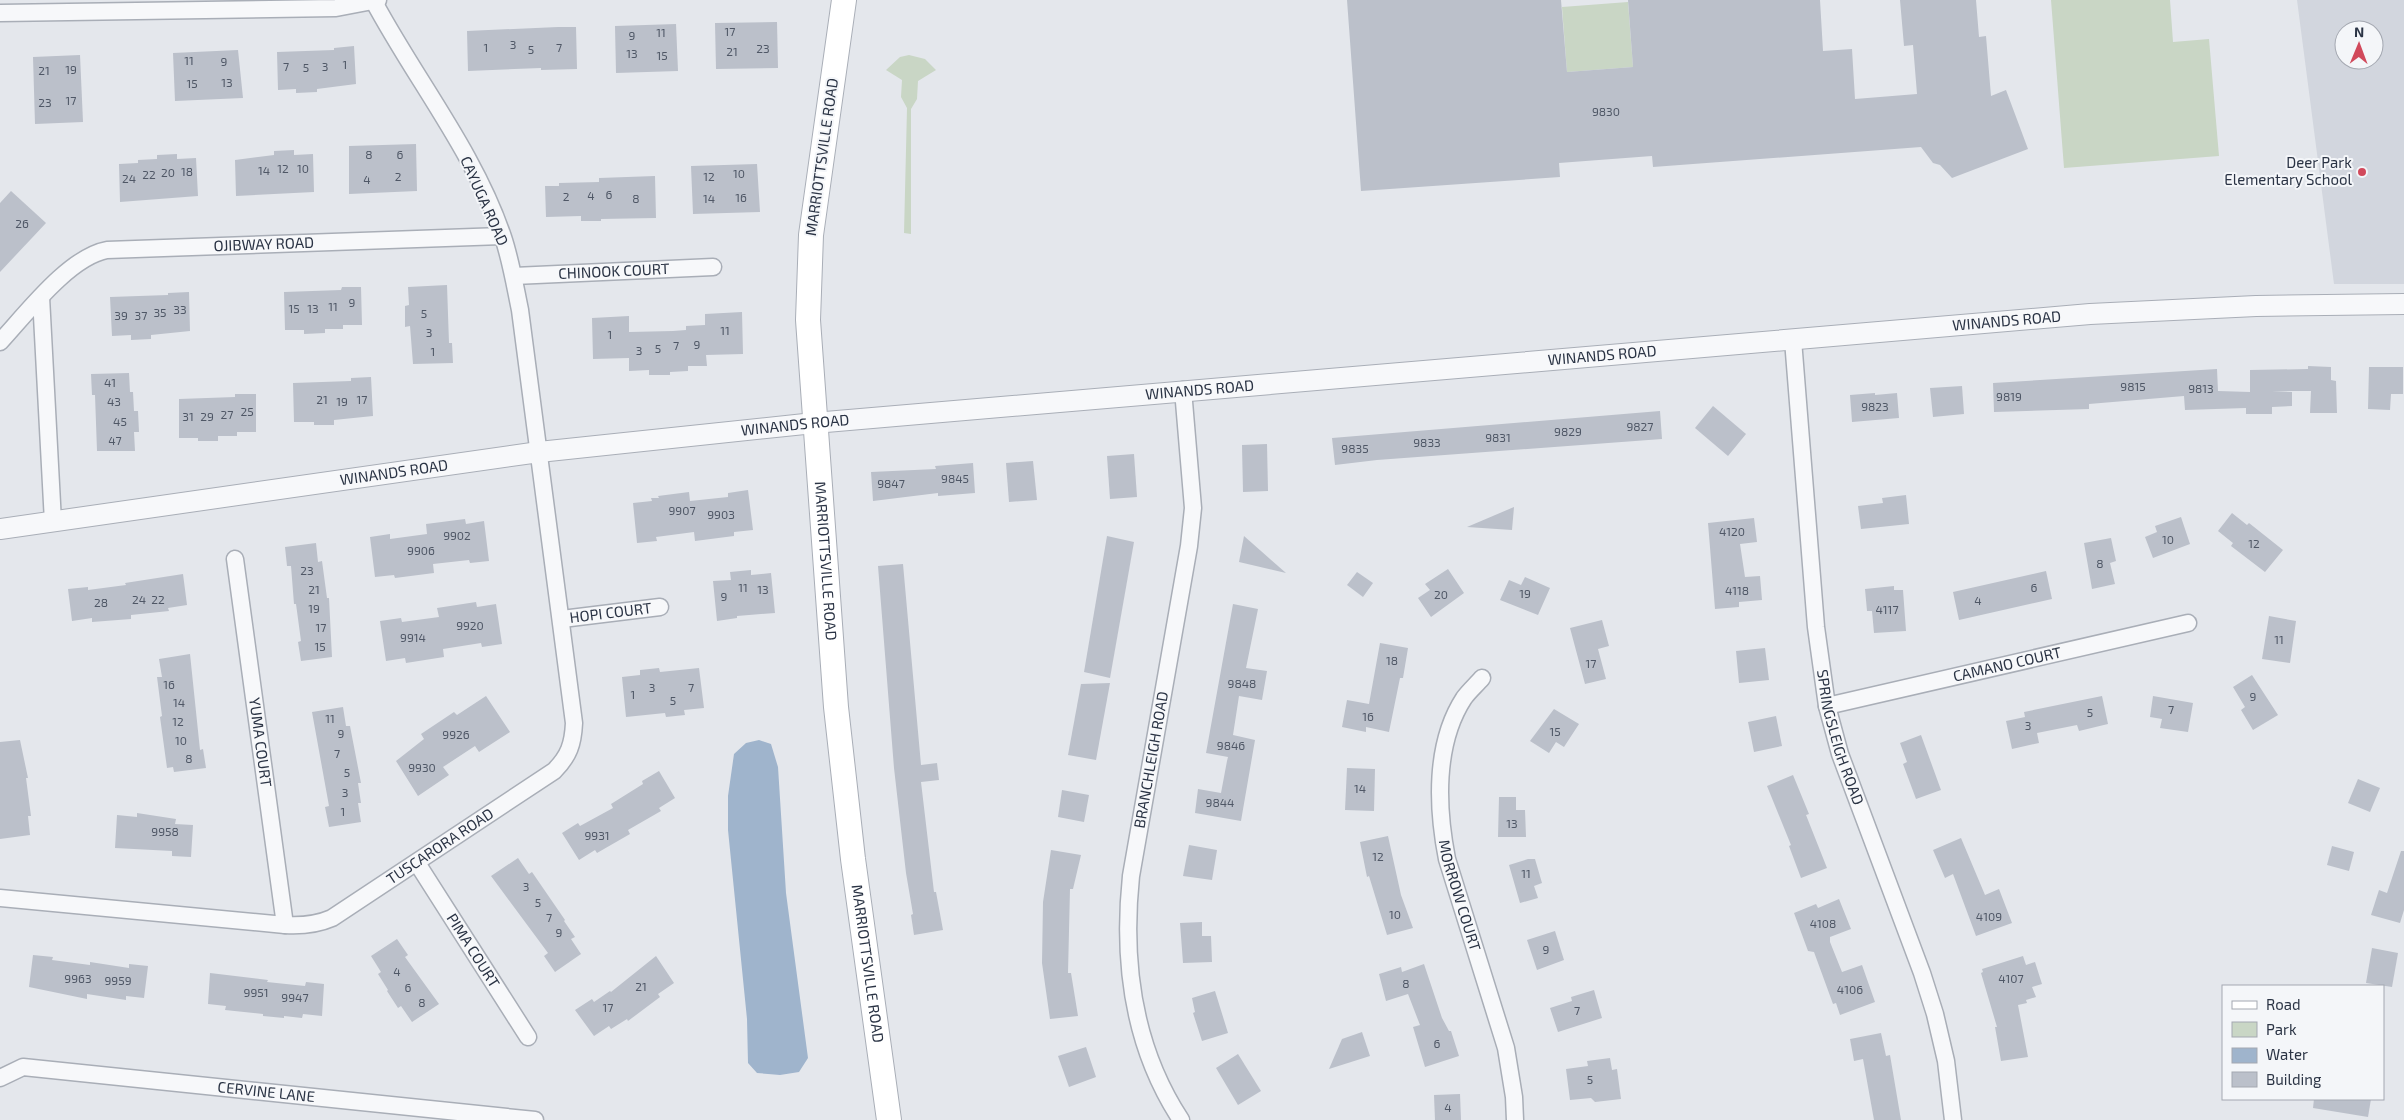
<svg xmlns="http://www.w3.org/2000/svg" width="2404" height="1120" font-family="'Exo 2',sans-serif">
<style>
.built{fill:#d2d6de;fill-rule:evenodd}
.green{fill:#c9d6c5}
.water{fill:#9fb4cc}
.building{fill:#bbc0ca}
.lines{fill:none;stroke-linecap:round;stroke-linejoin:round}
.minor-casing{stroke:#a9aeb7;stroke-width:19}
.tertiary-casing{stroke:#a9aeb7;stroke-width:22}
.secondary-casing{stroke:#a9aeb7;stroke-width:26}
.minor{stroke:#f7f8fa;stroke-width:16}
.tertiary{stroke:#f7f8fa;stroke-width:20}
.secondary{stroke:#fff;stroke-width:24}
.poi-dot{fill:#d1495b;stroke:#f4f6f9;stroke-width:2}
.labels{text-anchor:middle;stroke-width:4;stroke-linejoin:round;paint-order:stroke}
.number-label{font-size:12px;fill:#4f5766}
.street-label{font-size:15px;fill:#2b3445;stroke:#f4f6f9}
.poi-label{font-size:15px;fill:#2b3445;stroke:#f4f6f9;text-anchor:end}
</style>
<rect width="100%" height="100%" fill="#e4e7ec"/>
<path class="built" d="M2297,0H2404V284H2334ZM2344,30H2374V60H2344Z"/>
<g class="green">
<path d="M2051,0H2170L2173,42L2209,39L2219,156L2064,168Z"/>
<path d="M1628,2L1633,67L1567,72L1562,7Z"/>
<path d="M909,55L925,59L936,70L918,81L917,99L911,109V234L904,233L907,108L901,97L902,80L886,70L900,57Z"/>
</g>
<path class="water" d="M759,740L771,744L778,767L786,893L808,1058L799,1072L780,1075L757,1073L748,1063L747,1019L728,830V796L734,754L746,743Z"/>
<g class="building">
<path d="M1347,0H1561L1567,72L1633,67L1628,0H1820L1823,51L1852,49L1855,99L1917,94L1913,45L1904,46L1900,0H1976L1979,37L1986,36L1991,96L2006,90L2028,149L1952,178L1940,165L1933,163L1921,147L1653,167L1652,156L1559,163L1560,177L1361,191Z"/>
<path d="M777,22L778,68L716,69L715,23Z"/>
<path d="M676,24L678,71L616,73L615,26Z"/>
<path d="M558,27H576L577,69L541,70V68L468,71L467,31Z"/>
<path d="M354,46L356,84L317,89V92L296,93V89L278,90L277,52L334,50V48Z"/>
<path d="M238,50L243,98L175,101L173,53Z"/>
<path d="M80,55L83,122L35,124L33,57Z"/>
<path d="M416,144L417,191L349,194V146Z"/>
<path d="M294,150V155L313,154L314,192L236,196L235,160L274,155V151Z"/>
<path d="M177,154V159L196,158L198,196L120,202L119,164L138,163V160L157,159V155Z"/>
<path d="M757,164L760,212L693,214L691,166Z"/>
<path d="M655,176L656,218L601,219V221H581V216L546,217L545,186H559V183L599,182V178Z"/>
<path d="M11,191L46,223L0,272V203Z"/>
<path d="M447,285L449,343H452L453,363L413,364L410,326L405,327V306L409,305L408,287Z"/>
<path d="M342,287H361L362,325H343V329H325V333L304,334V330H285L284,292L341,290Z"/>
<path d="M189,292L190,331L151,335V339L131,340V335L112,336L110,297L168,295V293Z"/>
<path d="M742,312L743,354L706,355L707,366H688V371L670,372V375H649V370L629,371V358L593,359L592,318L629,316V332L673,331L686,330V326L705,325V314Z"/>
<path d="M2308,366L2331,367V380L2336,381L2337,413H2310L2311,391H2272L2292,392V406L2272,407V414H2246V408L2185,410L2184,396L2089,404V409L1994,412L1993,383L2217,369L2218,391L2250,392V370L2308,369Z"/>
<path d="M2369,367H2403V394H2391L2390,410L2368,409Z"/>
<path d="M129,373L130,392H133L134,411H138L139,432H134L135,451H97L95,395H92L91,374Z"/>
<path d="M371,377L373,416L334,420V425H314V422H294L293,383L351,381V378Z"/>
<path d="M1962,386L1964,414L1933,417L1930,388Z"/>
<path d="M1875,393V395L1897,393L1899,418L1852,422L1850,395Z"/>
<path d="M235,394H256V432H237V436H218V441H198V438H179V399L235,397Z"/>
<path d="M1713,406L1746,434L1728,456L1695,428Z"/>
<path d="M1660,411L1662,439L1377,460L1335,465L1332,438Z"/>
<path d="M1267,444L1268,491L1243,492L1242,445Z"/>
<path d="M1134,454L1137,497L1110,499L1107,456Z"/>
<path d="M1033,461L1037,500L1009,502L1006,463Z"/>
<path d="M973,463L975,493L938,496V493L873,501L871,472L936,469L935,466Z"/>
<path d="M748,490L753,530L734,532V536L695,541L694,532L656,537L657,541L637,543L633,503L652,501L651,498H659L658,496L689,492L690,501L728,497V493Z"/>
<path d="M1906,495L1909,524L1861,529L1858,506L1883,503L1882,498Z"/>
<path d="M1514,507L1512,530L1467,527Z"/>
<path d="M2232,513L2247,525L2249,523L2283,550L2265,572L2231,546L2233,543L2218,531Z"/>
<path d="M2181,517L2190,544L2153,558L2145,537L2157,532L2155,526Z"/>
<path d="M1754,518L1757,542L1740,544L1745,577L1760,576L1762,600L1739,602V607L1715,609L1708,523Z"/>
<path d="M465,519L466,524L484,521L489,561L470,563L469,560L433,564L434,573L395,578L394,575L375,577L370,537L390,534V539L427,534L426,524Z"/>
<path d="M1107,536L1134,542L1110,678L1084,672Z"/>
<path d="M1244,536L1286,573L1239,562Z"/>
<path d="M2111,538L2116,561L2110,563L2115,584L2092,589L2084,543Z"/>
<path d="M316,543L318,562L322,561L327,598H329L332,657L301,661L298,642L301,641L296,604H294L291,566H287L285,547Z"/>
<path d="M903,564L921,765L937,763L939,780L921,782L934,892H936L943,930L914,935L911,915L913,914L906,873L894,768L878,566Z"/>
<path d="M1448,569L1464,593L1431,617L1418,598L1430,590L1425,584Z"/>
<path d="M751,570V575L771,573L775,613L737,616V618L717,621L713,581L731,580L730,572Z"/>
<path d="M2046,571L2052,599L1959,620L1953,592Z"/>
<path d="M1357,572L1373,583L1363,597L1347,585Z"/>
<path d="M183,574L187,605L168,608L169,611L131,615V619L92,622V618L72,621L68,589L88,587V590L126,585L125,583Z"/>
<path d="M1525,577L1550,588L1538,615L1500,600L1509,580L1521,585Z"/>
<path d="M1894,586V590H1903L1906,631L1874,633L1872,611H1867L1865,589Z"/>
<path d="M476,602L477,607L496,604L502,644L482,647L481,643L443,649L444,657L406,663L405,658L386,661L380,621L401,618L402,622L439,617L437,608Z"/>
<path d="M1233,604L1258,609L1246,668L1267,671L1262,700L1239,696L1233,735L1255,740L1241,821L1195,813L1198,789L1221,793L1227,761L1228,757L1206,753Z"/>
<path d="M2269,616L2296,621L2290,663L2262,659Z"/>
<path d="M1602,620L1609,646L1598,649L1606,679L1585,684L1570,628Z"/>
<path d="M1380,643L1408,648L1403,678H1400L1389,732L1366,727V732L1342,727L1347,700L1369,704Z"/>
<path d="M1765,648L1769,680L1739,683L1736,651Z"/>
<path d="M190,654L200,750L203,749L206,768L174,772L173,767L167,768L160,717L162,716L157,677H162L159,659Z"/>
<path d="M659,668L660,672L699,668L704,708L684,710L685,715L666,717L665,713L626,717L622,677L640,675V670Z"/>
<path d="M2252,675L2278,715L2253,730L2241,710L2245,707L2233,687Z"/>
<path d="M1110,683L1096,760L1068,755L1081,684Z"/>
<path d="M486,696L510,732L479,752L475,746L443,767L449,775L418,796L396,761L424,739L421,734L454,712L457,715Z"/>
<path d="M2102,696L2108,724L2079,731L2077,725L2037,733L2039,743L2012,749L2006,721L2025,717L2024,712Z"/>
<path d="M2153,696L2193,703L2188,732L2160,728L2162,719L2150,717Z"/>
<path d="M343,707L346,726H350L361,783H358L361,803H358L361,822L329,827L325,807L329,806L312,712Z"/>
<path d="M1554,709L1579,724L1564,747L1556,742L1549,753L1530,741Z"/>
<path d="M1776,716L1782,746L1754,752L1748,722Z"/>
<path d="M1921,735L1941,790L1916,799L1903,764L1907,762L1900,743Z"/>
<path d="M20,740L28,778H26L31,816H28L30,835L0,839V742Z"/>
<path d="M1347,768L1375,769L1374,811L1345,810Z"/>
<path d="M659,771L675,798L659,808L661,811L628,830L630,834L597,853L595,850L579,860L562,833L578,823L580,826L613,808L611,804L643,784L642,781Z"/>
<path d="M1793,775L1809,814L1806,815L1827,868L1801,878L1789,846L1791,845L1767,786Z"/>
<path d="M2358,779L2380,788L2370,812L2348,803Z"/>
<path d="M1062,790L1089,795L1084,822L1058,817Z"/>
<path d="M1499,797H1516V810H1525L1526,837H1498Z"/>
<path d="M137,813L176,819L175,824L193,825L191,857L172,856V851L115,848L117,815L137,817Z"/>
<path d="M1388,836L1401,895L1413,928L1387,935L1369,876L1367,877L1360,842Z"/>
<path d="M1961,838L1985,895L1999,889L2012,923L1976,936L1953,874L1945,878L1933,850Z"/>
<path d="M1189,845L1217,850L1212,880L1183,876Z"/>
<path d="M2332,846L2354,852L2349,871L2327,865Z"/>
<path d="M1051,850L1081,855L1073,889H1070L1068,973H1071L1078,1016L1050,1019L1042,963L1043,902Z"/>
<path d="M2401,851H2404V910L2400,923L2371,915L2379,890L2387,893Z"/>
<path d="M518,858L529,874L532,872L565,920L564,921L575,937L571,939L581,954L555,972L544,956L548,953L491,876Z"/>
<path d="M1528,859H1535L1542,883L1534,886L1538,898L1520,903L1509,865Z"/>
<path d="M1839,899L1851,929L1830,937V942L1842,972L1862,965L1875,1002L1840,1015L1836,1003L1833,1004L1814,952L1808,951L1794,913L1816,904L1818,908Z"/>
<path d="M1202,922V936H1211L1212,962L1183,963L1180,923Z"/>
<path d="M1555,931L1564,960L1537,970L1527,940Z"/>
<path d="M397,939L408,955L405,957L439,1004L412,1022L401,1006L398,1008L387,991L388,990L378,974L381,972L371,956Z"/>
<path d="M2372,948L2398,953L2392,987L2366,983Z"/>
<path d="M33,955L53,957L52,960L90,965V962L129,968V964L148,966L144,998L126,996V1000L87,994V999L29,987Z"/>
<path d="M656,956L674,983L658,994L660,997L628,1021L627,1019L611,1029L609,1026L594,1036L575,1010L592,999L594,1002L610,991L611,992Z"/>
<path d="M2023,956L2026,965L2035,962L2042,984L2032,987L2036,997L2026,1000L2027,1003L2018,1005L2028,1057L2001,1061L1995,1027H1997L1981,973L1983,972L1982,969Z"/>
<path d="M1424,964L1442,1018L1449,1031H1451L1459,1056L1425,1067L1413,1027L1420,1025L1408,994L1386,1001L1379,974L1401,967L1402,972Z"/>
<path d="M210,973L268,980L267,982L305,986L306,982L324,984L322,1016L303,1014L302,1018L284,1016V1018L263,1016V1014L225,1010L226,1006L208,1004Z"/>
<path d="M1594,990L1602,1018L1558,1032L1550,1008L1572,1001L1571,997Z"/>
<path d="M1215,991L1228,1033L1202,1041L1193,1013L1195,1012L1192,998Z"/>
<path d="M1362,1032L1370,1056L1329,1069L1342,1039Z"/>
<path d="M1881,1033L1886,1056L1890,1055L1901,1120H1874L1863,1059L1854,1061L1850,1039Z"/>
<path d="M1086,1047L1096,1077L1069,1087L1058,1056Z"/>
<path d="M1238,1054L1261,1091L1238,1105L1216,1068Z"/>
<path d="M1610,1058L1612,1070L1617,1069L1621,1099L1595,1102L1591,1098L1570,1100L1566,1069L1588,1066L1587,1061Z"/>
<path d="M1460,1094L1461,1120H1435L1434,1095Z"/>
<path d="M2314,1099H2371L2368,1117L2313,1108Z"/>
</g>
<g class="lines">
<defs>
<g id="minor">
<path d="M0,13L336,8L378,0"/>
<path id="s1" d="M514,276L713,267"/>
<path d="M41,297L53,522"/>
<path id="s2" d="M1793,340L1816,627L1827,706L1840,754L1922,973L1935,1014L1946,1061L1953,1120"/>
<path id="s3" d="M0,342C26,314 69,257 107,250L502,236"/>
<path id="s4" d="M235,559L285,925"/>
<path id="s5" d="M562,619L660,607"/>
<path id="s6" d="M1482,678C1476,685 1469,691 1464,698C1434,744 1437,808 1447,859L1506,1048L1514,1097L1515,1120"/>
<path id="s7" d="M1827,706L2188,623"/>
<path id="s8" d="M417,863L528,1037"/>
<path id="s9" d="M0,898L285,925C302,926 316,925 332,918L554,771C569,756 573,744 574,723L520,310C515,286 511,261 503,237C474,151 415,79 373,0"/>
<path id="s10" d="M0,1078L23,1067L535,1120"/>
<path id="s11" d="M1181,1120C1133,1047 1122,962 1131,876L1189,546L1193,508L1183,390"/>
</g>
<g id="tertiary">
<path id="s12" d="M0,529L539,452L814,423L2090,314L2256,306L2404,304"/>
</g>
<g id="secondary">
<path id="s13" d="M844,0L811,235L808,320L836,707L853,859L889,1120"/>
</g>
</defs>
<use href="#minor" class="minor-casing"/>
<use href="#tertiary" class="tertiary-casing"/>
<use href="#secondary" class="secondary-casing"/>
<use href="#minor" class="minor"/>
<use href="#tertiary" class="tertiary"/>
<use href="#secondary" class="secondary"/>
</g>
<circle class="poi-dot" cx="2362" cy="172" r="5"/>
<g class="labels">
<g class="number-label">
<text x="730" y="36">17</text>
<text x="661" y="37">11</text>
<text x="632" y="40">9</text>
<text x="513" y="49">3</text>
<text x="486" y="52">1</text>
<text x="559" y="52">7</text>
<text x="763" y="53">23</text>
<text x="531" y="54">5</text>
<text x="732" y="56">21</text>
<text x="632" y="58">13</text>
<text x="662" y="60">15</text>
<text x="189" y="65">11</text>
<text x="224" y="66">9</text>
<text x="345" y="69">1</text>
<text x="286" y="71">7</text>
<text x="325" y="71">3</text>
<text x="306" y="72">5</text>
<text x="71" y="74">19</text>
<text x="44" y="75">21</text>
<text x="227" y="87">13</text>
<text x="192" y="88">15</text>
<text x="71" y="105">17</text>
<text x="45" y="107">23</text>
<text x="1606" y="116">9830</text>
<text x="369" y="159">8</text>
<text x="400" y="159">6</text>
<text x="283" y="173">12</text>
<text x="303" y="173">10</text>
<text x="264" y="175">14</text>
<text x="187" y="176">18</text>
<text x="168" y="177">20</text>
<text x="739" y="178">10</text>
<text x="149" y="179">22</text>
<text x="398" y="181">2</text>
<text x="709" y="181">12</text>
<text x="129" y="183">24</text>
<text x="367" y="184">4</text>
<text x="609" y="199">6</text>
<text x="591" y="200">4</text>
<text x="566" y="201">2</text>
<text x="741" y="202">16</text>
<text x="636" y="203">8</text>
<text x="709" y="203">14</text>
<text x="22" y="228">26</text>
<text x="352" y="307">9</text>
<text x="333" y="311">11</text>
<text x="294" y="313">15</text>
<text x="313" y="313">13</text>
<text x="180" y="314">33</text>
<text x="160" y="317">35</text>
<text x="424" y="318">5</text>
<text x="121" y="320">39</text>
<text x="141" y="320">37</text>
<text x="725" y="335">11</text>
<text x="429" y="337">3</text>
<text x="610" y="339">1</text>
<text x="697" y="349">9</text>
<text x="676" y="350">7</text>
<text x="658" y="353">5</text>
<text x="639" y="355">3</text>
<text x="433" y="356">1</text>
<text x="110" y="387">41</text>
<text x="2133" y="391">9815</text>
<text x="2201" y="393">9813</text>
<text x="2009" y="401">9819</text>
<text x="322" y="404">21</text>
<text x="362" y="404">17</text>
<text x="114" y="406">43</text>
<text x="342" y="406">19</text>
<text x="1875" y="411">9823</text>
<text x="247" y="416">25</text>
<text x="227" y="419">27</text>
<text x="188" y="421">31</text>
<text x="207" y="421">29</text>
<text x="120" y="426">45</text>
<text x="1640" y="431">9827</text>
<text x="1568" y="436">9829</text>
<text x="1498" y="442">9831</text>
<text x="115" y="445">47</text>
<text x="1427" y="447">9833</text>
<text x="1355" y="453">9835</text>
<text x="955" y="483">9845</text>
<text x="891" y="488">9847</text>
<text x="682" y="515">9907</text>
<text x="721" y="519">9903</text>
<text x="1732" y="536">4120</text>
<text x="457" y="540">9902</text>
<text x="2168" y="544">10</text>
<text x="2254" y="548">12</text>
<text x="421" y="555">9906</text>
<text x="2100" y="568">8</text>
<text x="307" y="575">23</text>
<text x="743" y="592">11</text>
<text x="2034" y="592">6</text>
<text x="314" y="594">21</text>
<text x="763" y="594">13</text>
<text x="1737" y="595">4118</text>
<text x="1525" y="598">19</text>
<text x="1441" y="599">20</text>
<text x="724" y="601">9</text>
<text x="139" y="604">24</text>
<text x="158" y="604">22</text>
<text x="1978" y="605">4</text>
<text x="101" y="607">28</text>
<text x="314" y="613">19</text>
<text x="1887" y="614">4117</text>
<text x="470" y="630">9920</text>
<text x="321" y="632">17</text>
<text x="413" y="642">9914</text>
<text x="2279" y="644">11</text>
<text x="320" y="651">15</text>
<text x="1392" y="665">18</text>
<text x="1591" y="668">17</text>
<text x="1242" y="688">9848</text>
<text x="169" y="689">16</text>
<text x="652" y="692">3</text>
<text x="691" y="692">7</text>
<text x="633" y="699">1</text>
<text x="2253" y="701">9</text>
<text x="673" y="705">5</text>
<text x="179" y="707">14</text>
<text x="2171" y="714">7</text>
<text x="2090" y="717">5</text>
<text x="1368" y="721">16</text>
<text x="330" y="723">11</text>
<text x="178" y="726">12</text>
<text x="2028" y="730">3</text>
<text x="1555" y="736">15</text>
<text x="341" y="738">9</text>
<text x="456" y="739">9926</text>
<text x="181" y="745">10</text>
<text x="1231" y="750">9846</text>
<text x="337" y="758">7</text>
<text x="189" y="763">8</text>
<text x="422" y="772">9930</text>
<text x="347" y="777">5</text>
<text x="1360" y="793">14</text>
<text x="345" y="797">3</text>
<text x="1220" y="807">9844</text>
<text x="343" y="816">1</text>
<text x="1512" y="828">13</text>
<text x="165" y="836">9958</text>
<text x="597" y="840">9931</text>
<text x="1378" y="861">12</text>
<text x="1526" y="878">11</text>
<text x="526" y="891">3</text>
<text x="538" y="907">5</text>
<text x="1395" y="919">10</text>
<text x="1989" y="921">4109</text>
<text x="549" y="922">7</text>
<text x="1823" y="928">4108</text>
<text x="559" y="937">9</text>
<text x="1546" y="954">9</text>
<text x="397" y="976">4</text>
<text x="78" y="983">9963</text>
<text x="2011" y="983">4107</text>
<text x="118" y="985">9959</text>
<text x="1406" y="988">8</text>
<text x="641" y="991">21</text>
<text x="408" y="992">6</text>
<text x="1850" y="994">4106</text>
<text x="256" y="997">9951</text>
<text x="295" y="1002">9947</text>
<text x="422" y="1007">8</text>
<text x="608" y="1012">17</text>
<text x="1577" y="1015">7</text>
<text x="1437" y="1048">6</text>
<text x="1590" y="1084">5</text>
<text x="1448" y="1112">4</text>
</g>
<g class="street-label">
<text transform="translate(822 157) rotate(-82)" y="5">MARRIOTTSVILLE ROAD</text>
<text transform="translate(484 201) rotate(66)" y="5">CAYUGA ROAD</text>
<text dy="5" stroke="none"><textPath href="#s3" startOffset="300">OJIBWAY ROAD</textPath></text>
<text dy="5" stroke="none"><textPath href="#s1" startOffset="100">CHINOOK COURT</textPath></text>
<text dy="5" stroke="none"><textPath href="#s12" startOffset="2018">WINANDS ROAD</textPath></text>
<text dy="5" stroke="none"><textPath href="#s12" startOffset="1612">WINANDS ROAD</textPath></text>
<text dy="5" stroke="none"><textPath href="#s12" startOffset="1208">WINANDS ROAD</textPath></text>
<text dy="5" stroke="none"><textPath href="#s12" startOffset="802">WINANDS ROAD</textPath></text>
<text dy="5" stroke="none"><textPath href="#s12" startOffset="398">WINANDS ROAD</textPath></text>
<text dy="5" stroke="none"><textPath href="#s13" startOffset="564">MARRIOTTSVILLE ROAD</textPath></text>
<text dy="5" stroke="none"><textPath href="#s5" startOffset="49">HOPI COURT</textPath></text>
<text dy="5" stroke="none"><textPath href="#s7" startOffset="185">CAMANO COURT</textPath></text>
<text dy="5" stroke="none"><textPath href="#s2" startOffset="401">SPRINGSLEIGH ROAD</textPath></text>
<text dy="5" stroke="none"><textPath href="#s4" startOffset="185">YUMA COURT</textPath></text>
<text dy="5" stroke="none"><textPath href="#s11" startOffset="372">BRANCHLEIGH ROAD</textPath></text>
<text dy="5" stroke="none"><textPath href="#s9" startOffset="464">TUSCARORA ROAD</textPath></text>
<text dy="5" stroke="none"><textPath href="#s6" startOffset="231">MORROW COURT</textPath></text>
<text dy="5" stroke="none"><textPath href="#s8" startOffset="104">PIMA COURT</textPath></text>
<text dy="5" stroke="none"><textPath href="#s13" startOffset="969">MARRIOTTSVILLE ROAD</textPath></text>
<text dy="5" stroke="none"><textPath href="#s10" startOffset="270">CERVINE LANE</textPath></text>
</g>
<g class="poi-label">
<text x="2352" y="168">Deer Park<tspan x="2352" dy="17">Elementary School</tspan></text>
</g>
</g>
<rect x="2222" y="985" width="162" height="115" fill="#f4f6f9" stroke="#a4a8b1"/>
<rect x="2232" y="1001" width="25" height="8" fill="#ffffff" stroke="#a4a8b1"/>
<text x="2266" y="1010" font-size="15" fill="#2b3445">Road</text>
<rect x="2232" y="1022" width="25" height="15" fill="#c9d6c5" stroke="#a4a8b1"/>
<text x="2266" y="1035" font-size="15" fill="#2b3445">Park</text>
<rect x="2232" y="1048" width="25" height="15" fill="#9fb4cc" stroke="#a4a8b1"/>
<text x="2266" y="1060" font-size="15" fill="#2b3445">Water</text>
<rect x="2232" y="1072" width="25" height="15" fill="#bbc0ca" stroke="#a4a8b1"/>
<text x="2266" y="1085" font-size="15" fill="#2b3445">Building</text>
<g transform="translate(2359 45) rotate(1)"><circle r="24" fill="#f4f6f9" stroke="#a4a8b1"/>
<path d="M0-4L9 19L0 12L-9 19Z" fill="#d1495b"/>
<text y="-8" font-size="14" font-weight="bold" text-anchor="middle" fill="#2b3445">N</text>
</g>
</svg>
